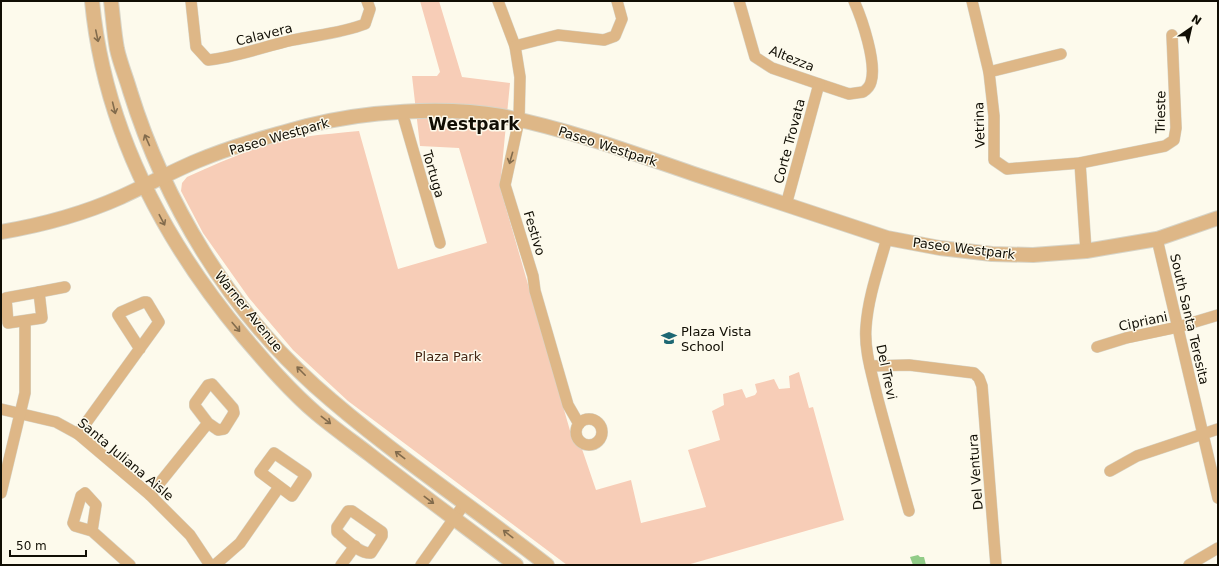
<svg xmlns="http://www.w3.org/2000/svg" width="1219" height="566" font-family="'DejaVu Sans',sans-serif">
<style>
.green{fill:#f7cdb7}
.water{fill:#92cc88}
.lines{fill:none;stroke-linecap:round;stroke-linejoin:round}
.minor-casing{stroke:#d7d4c7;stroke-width:12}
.tertiary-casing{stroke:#d7d4c7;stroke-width:16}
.minor{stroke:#deb787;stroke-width:11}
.tertiary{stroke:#deb787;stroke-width:14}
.oneway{stroke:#826b4c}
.labels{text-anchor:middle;stroke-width:3;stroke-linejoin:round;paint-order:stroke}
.street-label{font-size:13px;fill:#110e04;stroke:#fdfaec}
.poi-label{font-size:13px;fill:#110e04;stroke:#fdfaec;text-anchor:start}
.park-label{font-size:13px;fill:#432412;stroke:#fdfaec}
.district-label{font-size:17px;font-weight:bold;fill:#110e04;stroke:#fdfaec}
</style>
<rect width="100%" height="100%" fill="#fdfaec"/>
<path class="green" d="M420,1H439L462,77L510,83L500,187L573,441L582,449L596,490L631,480L641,523L706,507L688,450L720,440L712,411L724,405L723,394L742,389L746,398L755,395L757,392L755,384L774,379L779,389L790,388L789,376L799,372L809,408L813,407L844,520L687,565H567L348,401L293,350L249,298L203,233L181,191L182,183L187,177C224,160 263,143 304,137C322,134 341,133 359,131L398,269L487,243L459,148L420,146L412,76H437L440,72Z"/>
<path class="water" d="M918,555L920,557H924L926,565H913L910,557Z"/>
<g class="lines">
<defs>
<g id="minor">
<path d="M191,1L196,47L208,60C237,57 265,46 293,40C317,35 342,33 365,24L370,9L367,1"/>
<path d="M498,1L515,46L520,77L519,120L505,185L533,276L535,291L568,405L579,424"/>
<path d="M739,1L755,57L772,68L819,84L849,94L863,92C866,90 870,86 871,82C877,63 862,19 854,1"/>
<path d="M972,1L989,72L994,116V160L1007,169L1080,163L1165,146L1174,140L1176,128L1172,35"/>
<path d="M515,46L558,35L604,40L615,36L622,19L617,1"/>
<path d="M989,72L1061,54"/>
<path d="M402,112L440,243"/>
<path d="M1080,163L1086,251"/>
<path d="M786,205L819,84"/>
<path d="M887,238C879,267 868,297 866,327C864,350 872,374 877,396C887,434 898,472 909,511"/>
<path d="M1157,239L1218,498"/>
<path d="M39,292L42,318L8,323L6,298Z"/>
<path d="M39,292L65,287"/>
<path d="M1097,347L1126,338L1178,327L1218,315"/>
<path d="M870,366L909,365L974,373L979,378L982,386L996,565"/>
<path d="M1,409L56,422L78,434L150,495L190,535L210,565"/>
<circle cx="589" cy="432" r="13"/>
<path d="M78,434L159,322L147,302H144L121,312L118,315L140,349"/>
<path d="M274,453L306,475L292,496L260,472Z"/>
<path d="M1110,471L1137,456L1218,429"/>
<path d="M1,493L25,393V322"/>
<path d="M150,495L208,423L218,430L224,429L234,413L233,408L212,384L208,385L195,403V406L208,423"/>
<path d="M348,511H352L382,532V536L371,553C359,554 346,539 337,532V527Z"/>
<path d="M92,531L96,505L85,493L81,496L73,523L75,526L92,531L130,565"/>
<path d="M215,565L240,543L279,487"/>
<path d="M341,565L355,546"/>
<path d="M421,565L465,503"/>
<path d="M1189,565L1218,548"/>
</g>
<g id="tertiary">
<path d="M92,1C104,128 163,240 244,337C267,364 290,391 317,414C334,428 352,441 369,454C418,492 467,528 516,565"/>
<path d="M111,1C113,17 114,33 117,49C120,63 126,77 130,91C165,203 228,308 315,386C388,451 470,505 547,565"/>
<path d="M1,232C42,225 83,214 121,197C147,185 171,172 197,161C233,146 270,136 307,126C364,111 444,106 501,116C568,129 633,153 697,175C760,196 824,217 887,238L940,248L992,254L1033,255L1086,251L1157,239L1218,218"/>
</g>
</defs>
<use href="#minor" class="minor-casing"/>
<use href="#tertiary" class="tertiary-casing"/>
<use href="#minor" class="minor"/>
<use href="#tertiary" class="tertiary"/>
</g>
<defs><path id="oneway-shaft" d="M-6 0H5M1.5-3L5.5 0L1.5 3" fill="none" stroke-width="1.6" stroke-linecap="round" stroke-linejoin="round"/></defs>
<g class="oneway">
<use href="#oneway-shaft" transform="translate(97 36) rotate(78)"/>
<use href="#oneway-shaft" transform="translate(114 108) rotate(76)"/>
<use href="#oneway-shaft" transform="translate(147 140) rotate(-114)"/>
<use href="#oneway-shaft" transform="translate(511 158) rotate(106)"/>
<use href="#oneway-shaft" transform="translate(162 220) rotate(62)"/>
<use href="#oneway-shaft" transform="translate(236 327) rotate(50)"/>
<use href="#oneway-shaft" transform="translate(301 371) rotate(-135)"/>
<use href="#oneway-shaft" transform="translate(326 420) rotate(38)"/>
<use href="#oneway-shaft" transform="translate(400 455) rotate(-143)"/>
<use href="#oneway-shaft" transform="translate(429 500) rotate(37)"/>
<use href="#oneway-shaft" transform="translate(508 534) rotate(-142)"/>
</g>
<defs>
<symbol id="school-bare" viewBox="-9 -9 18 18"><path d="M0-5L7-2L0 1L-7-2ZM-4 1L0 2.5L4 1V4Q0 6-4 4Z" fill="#1d6773" stroke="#fdfaec" stroke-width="2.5" paint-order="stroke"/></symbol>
</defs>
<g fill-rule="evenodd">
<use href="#school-bare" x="658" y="327" width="22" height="22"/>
</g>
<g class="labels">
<g class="street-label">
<text transform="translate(264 34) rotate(-14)" y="5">Calavera</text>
<text transform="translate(792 58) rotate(22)" y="5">Altezza</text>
<text transform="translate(1160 112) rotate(-89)" y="5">Trieste</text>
<text transform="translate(979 125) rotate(-92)" y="5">Vetrina</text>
<text transform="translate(279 136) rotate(-16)" y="5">Paseo Westpark</text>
<text transform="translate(789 141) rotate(-75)" y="5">Corte Trovata</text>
<text transform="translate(608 146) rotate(18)" y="5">Paseo Westpark</text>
<text transform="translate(434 174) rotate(74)" y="5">Tortuga</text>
<text transform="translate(535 233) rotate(73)" y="5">Festivo</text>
<text transform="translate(964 248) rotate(7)" y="5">Paseo Westpark</text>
<text transform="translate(249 311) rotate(51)" y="5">Warner Avenue</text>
<text transform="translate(1190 319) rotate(77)" y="5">South Santa Teresita</text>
<text transform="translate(1143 321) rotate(-12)" y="5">Cipriani</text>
<text transform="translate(887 372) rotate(78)" y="5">Del Trevi</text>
<text transform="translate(126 459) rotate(40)" y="5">Santa Juliana Aisle</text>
<text transform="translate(975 472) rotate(-94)" y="5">Del Ventura</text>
</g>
<g class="poi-label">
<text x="681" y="336">Plaza Vista<tspan x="681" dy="15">School</tspan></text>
</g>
<g class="park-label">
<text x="448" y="361">Plaza Park</text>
</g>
<g class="district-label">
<text x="474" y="130">Westpark</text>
</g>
</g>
<rect width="1219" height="566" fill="none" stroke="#110e04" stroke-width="4"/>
<g transform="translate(1191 28) rotate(34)" stroke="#fdfaec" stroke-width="3" paint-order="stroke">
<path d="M0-3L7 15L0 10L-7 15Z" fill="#110e04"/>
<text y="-6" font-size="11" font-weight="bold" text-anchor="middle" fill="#110e04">N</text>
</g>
<path d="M10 550v6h76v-6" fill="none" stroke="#110e04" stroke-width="2"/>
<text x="16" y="550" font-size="12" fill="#110e04" stroke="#fdfaec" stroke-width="3" paint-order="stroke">50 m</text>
</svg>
